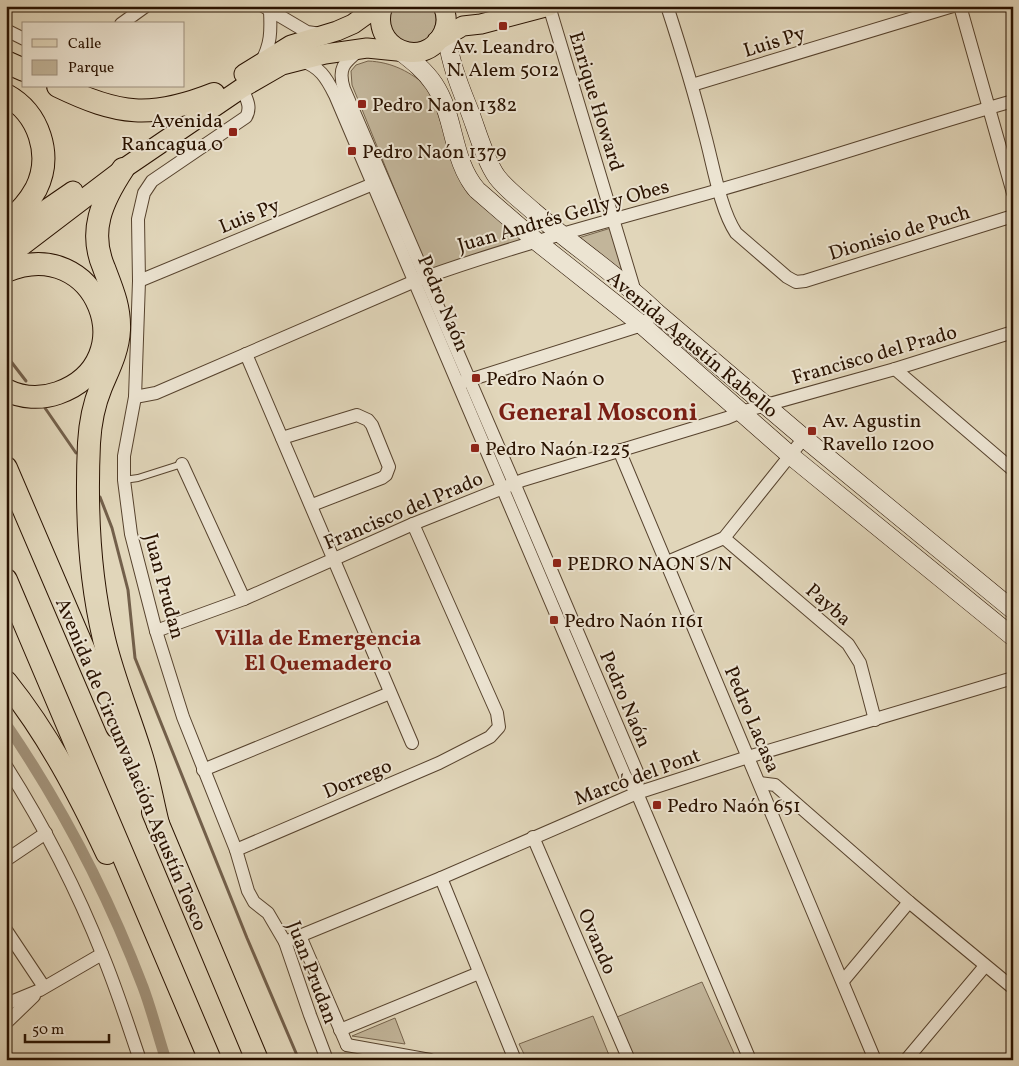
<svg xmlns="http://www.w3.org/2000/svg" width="1019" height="1066" font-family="Vollkorn,serif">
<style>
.green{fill:#c2b59a;stroke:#76644d}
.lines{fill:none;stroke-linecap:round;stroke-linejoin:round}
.stream{stroke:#725f4a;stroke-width:3}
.canal{stroke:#a2937b;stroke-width:11}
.lane-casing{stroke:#57432e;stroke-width:8}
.street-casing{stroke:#57432e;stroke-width:14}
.secondary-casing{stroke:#291200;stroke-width:19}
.primary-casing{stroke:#291200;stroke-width:21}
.highway-casing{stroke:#291200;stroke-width:24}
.lane{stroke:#ece4d2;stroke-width:6}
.street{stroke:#ece4d2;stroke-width:12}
.secondary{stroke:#ece4d2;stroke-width:18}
.primary{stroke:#e1d6ba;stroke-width:19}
.highway{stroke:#e1d6ba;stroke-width:22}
.poi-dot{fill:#8f2418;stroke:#ece4d2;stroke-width:2}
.labels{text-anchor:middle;stroke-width:4;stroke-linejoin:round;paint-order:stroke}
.street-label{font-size:20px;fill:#291200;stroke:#ece4d2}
.poi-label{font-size:20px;fill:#291200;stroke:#ece4d2;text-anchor:start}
.quarter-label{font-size:22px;font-weight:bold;fill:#7a1f14;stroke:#ece4d2}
.district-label{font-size:25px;font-weight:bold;fill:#7a1f14;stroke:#ece4d2}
</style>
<rect width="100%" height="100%" fill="#e1d6ba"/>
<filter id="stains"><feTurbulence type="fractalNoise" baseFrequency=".004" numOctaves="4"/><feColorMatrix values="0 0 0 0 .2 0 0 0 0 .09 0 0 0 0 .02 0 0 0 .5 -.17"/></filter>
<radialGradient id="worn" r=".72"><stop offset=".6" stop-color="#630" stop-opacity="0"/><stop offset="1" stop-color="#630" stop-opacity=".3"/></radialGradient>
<g class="green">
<path d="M394,6H433C448,39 404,58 392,29C388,21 389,13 394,6Z"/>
<path d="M368,61C392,62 411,72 429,88L462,185L468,194L521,233L519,242L428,271L352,85L351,71L356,65Z"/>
<path d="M611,228L624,279L575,239Z"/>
<path d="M702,982L737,1060H635L617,1017Z"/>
<path d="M593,1016L611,1060H527L519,1044Z"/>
<path d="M395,1018L405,1044L352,1036Z"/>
</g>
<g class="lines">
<g class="stream">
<path d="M6,355L26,381"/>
<path d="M45,408L76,453"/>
<path d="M100,497L112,528L128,590L135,658L247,938L299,1060"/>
</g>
<path class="canal" d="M6,724C62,806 108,895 143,987C152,1011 158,1036 166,1060"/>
<defs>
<path id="lane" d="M124,480L138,478L182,464"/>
<g id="street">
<path d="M263,6L307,32L321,34"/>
<path d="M549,6L635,292"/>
<path d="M667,6C681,49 694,91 705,135C713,164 720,209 736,233L787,277L796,282L805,281L1013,216"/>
<path d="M960,6L1013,193"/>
<path d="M121,24L146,6"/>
<path d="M6,30L24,39"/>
<path d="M361,49C345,62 337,67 344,89L514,483L638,774L637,793"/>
<path d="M300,60C320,67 326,77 335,95L625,776L637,793L750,1060"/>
<path d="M261,62C271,45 271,31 270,11"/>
<path d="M692,85L953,6"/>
<path d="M242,88C246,98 252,107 246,117L152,181L144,193L138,219L139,281L135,397L124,456V480L131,534L156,631L183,717L236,850L248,891L254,902L268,913L285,942L310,1015L327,1060"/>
<path d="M139,281L373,184"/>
<path d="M246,354L412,743"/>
<path d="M895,369L1013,470"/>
<path d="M463,382L642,325L656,312"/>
<path d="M135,397L156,393L415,281C514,245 617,219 719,190C818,162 914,129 1013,101"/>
<path d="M282,438L357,415L368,420L372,425L389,467L386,475L382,478L312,505"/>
<path d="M619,450L875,1060"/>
<path d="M182,464L244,599"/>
<path d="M724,538L848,644L860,663L875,720"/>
<path d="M665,563L724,538L804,438"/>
<path d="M156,631L244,599L413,524L523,480L727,418L741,412L895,369L1013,332"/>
<path d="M6,766C44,826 77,890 103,956C117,990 128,1025 140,1060"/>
<path d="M203,770L390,693"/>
<path d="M760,783L775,785L909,902L1013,988"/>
<path d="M533,837L629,1060"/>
<path d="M236,850L439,763L490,737L499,727L497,713L413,524"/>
<path d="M6,860L46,833"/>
<path d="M441,878L515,1060"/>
<path d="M6,930L44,987"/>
<path d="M300,936L347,1045"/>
<path d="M285,942L441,878L637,793L748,757L1013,678"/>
<path d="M843,981L909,902"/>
<path d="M6,1004L40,990L102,954"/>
<path d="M6,1023L34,996"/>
<path d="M340,1030L479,973"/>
<path d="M347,1045L430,1060"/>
<path d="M906,1060L985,966"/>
</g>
<g id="secondary">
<path d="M446,24C447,54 457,80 468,107C476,127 485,161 497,177C507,190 521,200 533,211C573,246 618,275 656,312L804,438L1013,610"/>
<path d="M396,48C410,59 424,69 434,84C456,117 451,160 477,190L536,241L642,325L791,456L1013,637"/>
</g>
<g id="primary">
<path d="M383,6C368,47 424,72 443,33C447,25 447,15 443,6"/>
<path d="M437,41L463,26L481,24L549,6"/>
<path d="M244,74L291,45L337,31L353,24L378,6"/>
<path d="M6,237L73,191"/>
<path d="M6,258L123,169L242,88L282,65L325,54L367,48L407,52"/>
</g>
<g id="highway">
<path d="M6,62L24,70"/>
<path d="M58,86C118,115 151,119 214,94"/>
<path d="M6,95C39,113 53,155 36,189C29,202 18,214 6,224"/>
<path d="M123,169C102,201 88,231 104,268C112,289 120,307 119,330C118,351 109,368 101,387C94,404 90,425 89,443C86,508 89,576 104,639C113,677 128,713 140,751C148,775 152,800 158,824"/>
<path d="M6,271C97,233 146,362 58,393C41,399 22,398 6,390"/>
<path d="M6,468L117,727"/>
<path d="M6,580L210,1060"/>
<path d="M6,682C48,734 79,794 107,853"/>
<path d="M153,812L257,1060"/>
</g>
</defs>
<use href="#lane" class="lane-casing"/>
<use href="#street" class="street-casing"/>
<use href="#secondary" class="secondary-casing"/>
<use href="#primary" class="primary-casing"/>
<use href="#highway" class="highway-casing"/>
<use href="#lane" class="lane"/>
<use href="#street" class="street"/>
<use href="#secondary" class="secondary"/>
<use href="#primary" class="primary"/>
<use href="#highway" class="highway"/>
</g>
<g class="poi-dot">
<rect x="498" y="21" width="10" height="10" rx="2.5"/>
<rect x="357" y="99" width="10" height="10" rx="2.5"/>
<rect x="228" y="127" width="10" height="10" rx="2.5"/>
<rect x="347" y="146" width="10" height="10" rx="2.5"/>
<rect x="471" y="373" width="10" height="10" rx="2.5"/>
<rect x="807" y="426" width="10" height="10" rx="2.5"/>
<rect x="470" y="443" width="10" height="10" rx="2.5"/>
<rect x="552" y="558" width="10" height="10" rx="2.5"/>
<rect x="549" y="615" width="10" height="10" rx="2.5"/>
<rect x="652" y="800" width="10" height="10" rx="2.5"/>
</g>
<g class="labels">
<g class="street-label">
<text transform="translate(774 41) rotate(-17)" y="7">Luis Py</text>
<text transform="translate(597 101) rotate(73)" y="7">Enrique Howard</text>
<text transform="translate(249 215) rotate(-22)" y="7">Luis Py</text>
<text transform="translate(563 215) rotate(-16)" y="7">Juan Andrés Gelly y Obes</text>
<text transform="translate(899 232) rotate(-17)" y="7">Dionisio de Puch</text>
<text transform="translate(444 303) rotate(67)" y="7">Pedro Naón</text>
<text transform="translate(693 344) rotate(40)" y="7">Avenida Agustín Rabello</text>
<text transform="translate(874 354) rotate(-16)" y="7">Francisco del Prado</text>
<text transform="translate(403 510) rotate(-23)" y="7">Francisco del Prado</text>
<text transform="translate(165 586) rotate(75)" y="7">Juan Prudan</text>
<text transform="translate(829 604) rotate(41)" y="7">Payba</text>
<text transform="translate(626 699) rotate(67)" y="7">Pedro Naón</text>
<text transform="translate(753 719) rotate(67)" y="7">Pedro Lacasa</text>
<text transform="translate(132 764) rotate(67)" y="7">Avenida de Circunvalación Agustín Tosco</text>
<text transform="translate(637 776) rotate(-20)" y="7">Marcó del Pont</text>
<text transform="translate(357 778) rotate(-23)" y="7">Dorrego</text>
<text transform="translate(598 941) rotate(67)" y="7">Ovando</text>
<text transform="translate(313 972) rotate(69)" y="7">Juan Prudan</text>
</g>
<g class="poi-label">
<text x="503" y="53" text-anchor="middle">Av. Leandro<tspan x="503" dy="23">N. Alem 5012</tspan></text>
<text x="372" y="111">Pedro Naon 1382</text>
<text x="223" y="127" text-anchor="end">Avenida<tspan x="223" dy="23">Rancagua 0</tspan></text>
<text x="362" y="158">Pedro Naón 1379</text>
<text x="486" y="385">Pedro Naón 0</text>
<text x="822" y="427">Av. Agustin<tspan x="822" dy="23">Ravello 1200</tspan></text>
<text x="485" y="455">Pedro Naón 1225</text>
<text x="567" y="570">PEDRO NAON S/N</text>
<text x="564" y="627">Pedro Naón 1161</text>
<text x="667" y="812">Pedro Naón 651</text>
</g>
<g class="quarter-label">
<text x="318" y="645">Villa de Emergencia<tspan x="318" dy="25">El Quemadero</tspan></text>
</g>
<g class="district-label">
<text x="598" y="420">General Mosconi</text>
</g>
</g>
<rect width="1019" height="1066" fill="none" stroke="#e1d6ba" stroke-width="25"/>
<rect x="8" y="8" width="1004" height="1051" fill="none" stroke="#291200" stroke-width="2.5"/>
<rect x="12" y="12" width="994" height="1041" fill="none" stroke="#291200"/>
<rect x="22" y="22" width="162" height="65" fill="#ece4d2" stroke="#9e907e"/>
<rect x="32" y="39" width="25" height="8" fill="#e1d6ba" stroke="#9e907e"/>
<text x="68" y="48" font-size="15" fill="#291200">Calle</text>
<rect x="32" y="60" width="25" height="15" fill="#c2b59a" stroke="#9e907e"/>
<text x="68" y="72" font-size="15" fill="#291200">Parque</text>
<path d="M25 1034v8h84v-8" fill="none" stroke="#291200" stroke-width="2.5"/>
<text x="32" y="1034" font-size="15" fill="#291200" stroke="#ece4d2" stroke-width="4" paint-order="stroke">50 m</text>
<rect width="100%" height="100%" filter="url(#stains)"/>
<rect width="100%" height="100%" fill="url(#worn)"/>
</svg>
